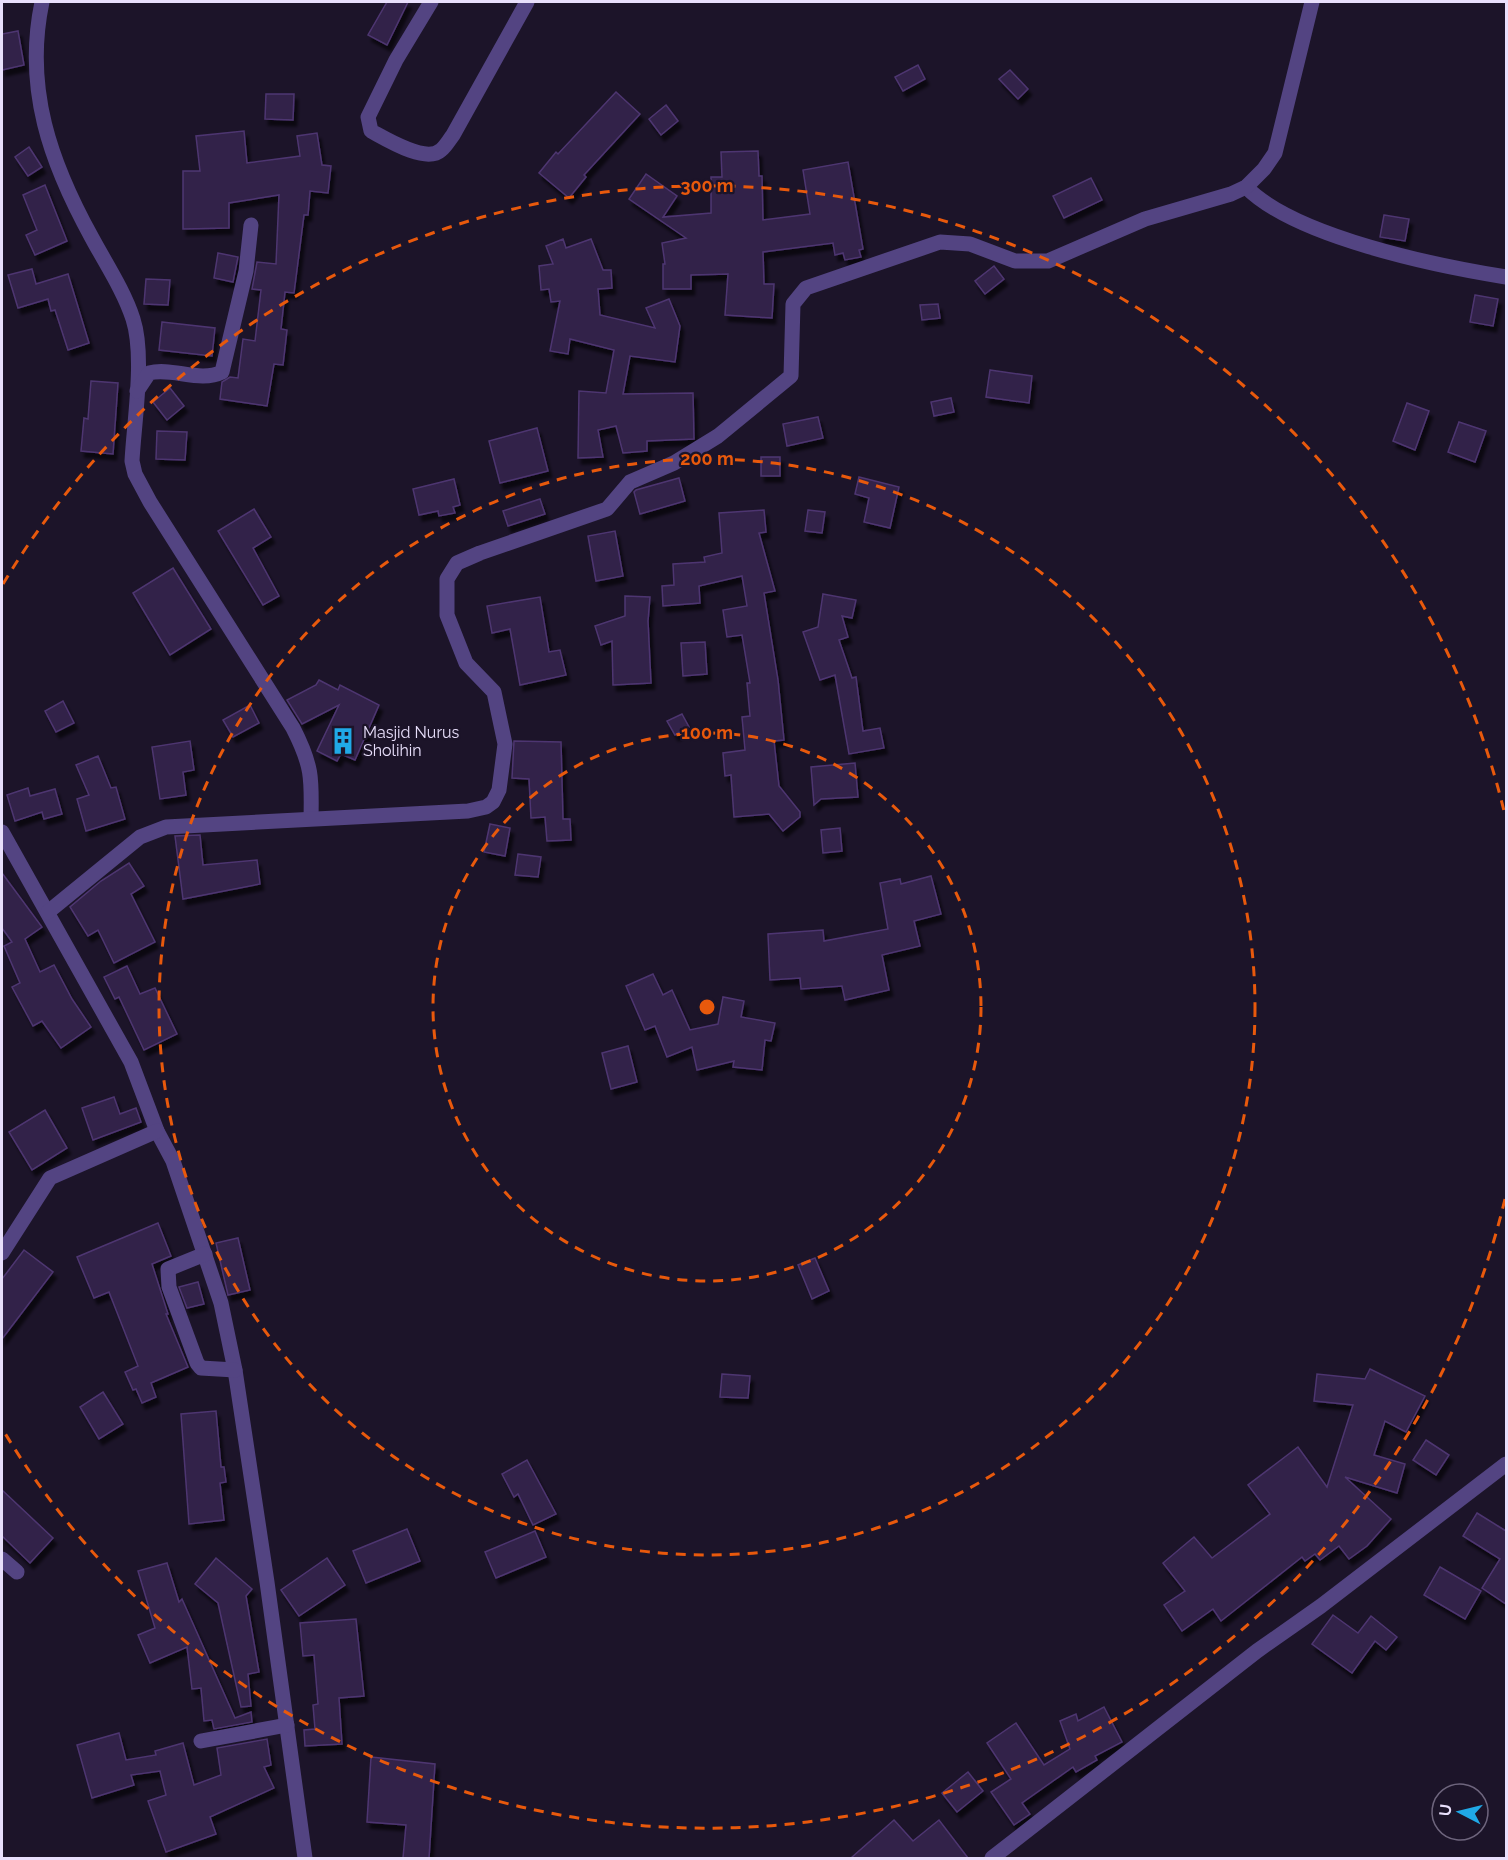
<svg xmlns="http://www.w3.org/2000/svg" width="1508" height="1860" font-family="Raleway,sans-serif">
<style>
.building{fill:#312248;stroke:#4e3671;stroke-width:1.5;filter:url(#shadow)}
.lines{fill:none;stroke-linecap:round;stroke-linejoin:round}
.minor{stroke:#534482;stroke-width:15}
.ring{fill:none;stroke:#e8590c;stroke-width:3;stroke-dasharray:10 8}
.labels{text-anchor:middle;stroke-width:4.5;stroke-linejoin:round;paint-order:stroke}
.poi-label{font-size:16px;fill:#e8dffb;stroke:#1c1429;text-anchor:start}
.centre{fill:#e8590c;stroke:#1c1429;stroke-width:3}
.ring-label{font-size:18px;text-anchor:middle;font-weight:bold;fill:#e8590c;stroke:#1c1429;stroke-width:4.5;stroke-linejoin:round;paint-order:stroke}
</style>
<defs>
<filter id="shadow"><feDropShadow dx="3.5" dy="6" stdDeviation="1.5" flood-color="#0009"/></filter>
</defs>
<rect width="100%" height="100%" fill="#1c1429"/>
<g class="building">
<path d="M387,2H408L387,45L368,35Z"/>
<path d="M18,31L24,65L2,70V34Z"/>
<path d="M918,65L925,79L903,91L895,77Z"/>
<path d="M1010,70L1028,89L1018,99L999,79Z"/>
<path d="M616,92L640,114L584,175L586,177L569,198L539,173L556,152L558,154Z"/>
<path d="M266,94H294L293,120L265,119Z"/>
<path d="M666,105L678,121L661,135L649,119Z"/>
<path d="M244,131L247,163L300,156L297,136L317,133L322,165L331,166L328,193L310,191L308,215H304L294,293L285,292L281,329L287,330L283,365L274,364L267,406L220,399L222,382L230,377L238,378L243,339L255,341L261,290L252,289L257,262L276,264L279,195L229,203V228L183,229V171H200L196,136Z"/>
<path d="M29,147L42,167L28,176L15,157Z"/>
<path d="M758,151L759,176H762L763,220L810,214L803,170L848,162L863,249L859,250L861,257L845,260L843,253L835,255L833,243L763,252L764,284H774L772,318L725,315L728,274L691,275V289H663V264H665L662,243L686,238L629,199L646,174L677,196L663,217L711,213V177H722L721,152Z"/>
<path d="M1091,178L1102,200L1064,218L1053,196Z"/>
<path d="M45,185L67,241L35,255L26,235L37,230L23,195Z"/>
<path d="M1384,215L1409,219L1405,241L1380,237Z"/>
<path d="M563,239L566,248L591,239L603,270H611L612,288L598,289L600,315L655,328L646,308L669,299L680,326L675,362L630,356L623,394L693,393L694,439L647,441V451L623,453L616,426L598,430L603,457L578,458L579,391L606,393L614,350L570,339L568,354L550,351L560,301L551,302L549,289L541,290L539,266L553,264L546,246Z"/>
<path d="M218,253L238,257L233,282L214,278Z"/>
<path d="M994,266L1004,279L985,294L975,281Z"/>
<path d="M32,269L36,284L68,274L89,343L68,350L55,310L51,311L48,299L18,308L8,275Z"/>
<path d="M146,279L170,280L168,305L144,304Z"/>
<path d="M1475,295L1498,299L1493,326L1470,322Z"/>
<path d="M938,304L940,318L922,320L920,305Z"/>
<path d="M162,322L215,328L212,356L159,350Z"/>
<path d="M990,370L1032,376L1029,403L986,397Z"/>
<path d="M91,381L118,383L113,454L81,451L84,418L88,419Z"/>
<path d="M170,388L184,406L167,420L153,402Z"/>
<path d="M951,398L954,412L934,416L931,402Z"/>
<path d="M1407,403L1429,411L1415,450L1393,441Z"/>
<path d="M818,417L823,438L787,446L783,424Z"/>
<path d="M1459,422L1486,431L1475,462L1448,452Z"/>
<path d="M537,428L548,471L500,483L489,441Z"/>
<path d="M157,431L187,432L185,460L156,459Z"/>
<rect x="761" y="457" width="19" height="19"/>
<path d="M859,477L899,487L890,528L864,522L869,498L855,494Z"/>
<path d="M679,478L685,501L640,514L634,492L636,490Z"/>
<path d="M454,479L460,505L453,507L455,513L439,516L438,511L419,515L413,489Z"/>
<path d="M540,499L545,514L508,526L503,511Z"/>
<path d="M254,509L271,537L253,548L279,596L263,605L218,531Z"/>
<path d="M764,510L766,532L759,533L775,591L764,593L778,680L784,740L774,741L779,786L800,812V817L783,831L769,814L734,817L731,775L725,776L723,753L745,750L742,717L750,716L747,683H750L742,635L727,637L723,610L747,606L742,576L699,586L700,603L663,606L662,586L674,585L673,564L705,562L704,557L722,553L719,513Z"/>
<path d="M808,510L825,512L822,533L805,531Z"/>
<path d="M615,531L623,576L596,581L588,536Z"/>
<path d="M173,568L211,629L170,655L133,593Z"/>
<path d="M823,594L856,600L852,618L842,616L848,637L839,640L852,678L856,677L863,731L880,728L884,748L849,754L835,675L820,680L803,632L818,627Z"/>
<path d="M625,596L650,597L648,621L651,683L613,685L612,641L601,645L595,626L625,616Z"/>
<path d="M540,597L549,652L560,650L566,675L520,685L510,629L492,633L487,606Z"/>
<path d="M705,642L707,674L683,676L681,643Z"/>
<path d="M319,680L338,690L340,685L379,705L355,760L341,754L337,761L317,751L339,705L302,724L287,700L316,685Z"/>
<path d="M63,701L74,723L56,732L45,711Z"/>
<path d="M250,705L259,723L233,737L223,720Z"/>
<path d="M682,714L689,727L675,735L667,721Z"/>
<path d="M190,741L194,770L183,772L186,795L160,799L152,747Z"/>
<path d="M514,741L561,742L563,819H570L571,840L547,841L545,817L531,818L529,779L512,778Z"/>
<path d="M98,756L111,788L116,787L125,819L86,831L77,799L89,795L76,765Z"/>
<path d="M855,763L858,797L821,799L814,805L811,767Z"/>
<path d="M28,788L30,796L55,789L62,814L44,819L42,812L15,821L7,795Z"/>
<path d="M490,824L510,828L505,856L484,852Z"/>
<path d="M840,828L842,851L823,853L821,830Z"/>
<path d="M200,835L203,865L257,860L260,884L183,899L175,836Z"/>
<path d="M518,854L541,857L538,877L515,875Z"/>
<path d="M129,863L144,886L131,894L155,942L114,963L98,930L88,936L70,907L101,881Z"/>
<path d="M2,873L42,927L25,939L40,972L54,965L72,999L91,1027L61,1048L42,1021L33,1026L12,987L20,983L4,946L12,942L2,928Z"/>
<path d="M931,876L941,914L914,921L920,946L882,955L889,990L845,1000L842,986L801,989L800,978L770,980L768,934L823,930L824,941L888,929L880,883L900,879L901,884Z"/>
<path d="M127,966L140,994L155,988L177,1034L144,1050L119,997L115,999L104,977Z"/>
<path d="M653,974L663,995L672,990L690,1030L718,1024L723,997L744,1001L741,1017L775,1023L771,1041L765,1040L762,1070L733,1067L734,1061L697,1070L692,1047L667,1057L655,1026L645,1030L626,986Z"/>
<path d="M628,1046L637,1082L611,1089L602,1053Z"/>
<path d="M114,1097L120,1114L136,1108L141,1122L93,1140L82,1108Z"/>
<path d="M45,1110L67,1148L32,1170L9,1132Z"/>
<path d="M158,1223L171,1256L152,1264L168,1314H166L188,1367L151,1383L156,1397L142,1403L136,1389L133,1390L125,1372L138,1366L109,1292L94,1298L77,1257Z"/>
<path d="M238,1238L250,1290L228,1295L216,1243Z"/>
<path d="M24,1250L53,1272L2,1339V1279Z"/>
<path d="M815,1258L829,1291L812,1299L798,1265Z"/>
<path d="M198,1282L204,1304L187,1308L179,1287Z"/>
<path d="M1370,1369L1425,1396L1406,1432L1385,1421L1374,1455L1405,1464L1397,1493L1345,1477L1391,1519L1367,1546L1349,1559L1339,1546L1320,1560L1315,1554L1305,1561L1302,1557L1221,1621L1213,1609L1182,1631L1164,1605L1185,1591L1163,1563L1194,1537L1212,1558L1270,1514L1248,1485L1298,1447L1327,1487L1353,1405L1314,1401L1317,1374L1365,1379Z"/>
<path d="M722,1374L750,1376L748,1398L720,1397Z"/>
<path d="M103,1392L123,1424L99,1439L80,1407Z"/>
<path d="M216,1411L221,1467H224L226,1482L220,1483L224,1520L189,1524L181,1414Z"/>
<path d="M1426,1440L1449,1455L1436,1475L1413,1460Z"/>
<path d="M527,1460L556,1514L533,1525L518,1494L514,1497L502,1474Z"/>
<path d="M2,1490L53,1538L30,1563L2,1536Z"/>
<path d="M1477,1513L1506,1531V1604L1482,1588L1500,1559L1463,1536Z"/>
<path d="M407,1529L420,1561L366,1583L353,1551Z"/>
<path d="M535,1531L546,1557L496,1578L485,1552Z"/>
<path d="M216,1558L252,1589L246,1596L259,1672L248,1674L251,1706L241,1707L218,1603L195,1584Z"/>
<path d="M327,1558L345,1585L299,1616L281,1590Z"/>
<path d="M167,1563L179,1602L182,1599L235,1718L251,1712L252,1722L214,1729L212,1720L204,1721L201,1688L192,1689L187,1647L150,1663L138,1635L155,1628L138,1571Z"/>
<path d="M1440,1567L1481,1591L1465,1619L1424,1595Z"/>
<path d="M1333,1615L1358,1633L1371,1616L1397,1637L1386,1650L1375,1641L1352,1673L1312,1644Z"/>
<path d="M356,1619L364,1696L339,1698L342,1744L305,1746L304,1730L315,1729L313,1705L318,1704L314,1655L303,1656L300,1623Z"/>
<path d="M1104,1707L1122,1742L1095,1756L1097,1760L1076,1772L1073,1767L1022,1803L1030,1814L1014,1825L991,1792L1011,1779L987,1743L1016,1723L1044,1765L1070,1749L1060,1721L1076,1714L1078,1721Z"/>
<path d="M119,1733L126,1760L156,1755L155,1751L183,1743L194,1785L221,1775L217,1748L267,1739L271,1765L264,1767L274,1788L210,1817L216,1834L166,1852L148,1801L166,1795L160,1771L131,1775L134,1785L92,1798L77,1745Z"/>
<path d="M371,1757L435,1764L429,1858H403L406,1825L367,1822Z"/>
<path d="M968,1772L983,1791L957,1812L942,1793Z"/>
<path d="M894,1820L913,1841L939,1820L968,1858H851Z"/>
</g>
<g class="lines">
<g class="minor">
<path d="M42,2C24,88 50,162 92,238C106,264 124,291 133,319C145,356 134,422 132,461L135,474L150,502L293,728C312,765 312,778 311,818"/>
<path d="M431,2L396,60L368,117L371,131C386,139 426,164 441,150C446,146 449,140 453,135L527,2"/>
<path d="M1246,187C1295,237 1437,266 1506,277"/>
<path d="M137,391L149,373C172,367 200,383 222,372L246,271L251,225"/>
<path d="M2,832L131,1062L157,1131L173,1161L221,1303L235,1370L267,1582L305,1858"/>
<path d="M48,912L140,837L166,827L468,811L486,807L493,802L499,790L505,744L494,692L466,663L447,615V579L457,563L480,553L607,509L630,482L674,463L718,436L791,376L793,304L806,288L940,242L970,244L1015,261H1048L1145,219L1231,194L1246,187L1264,169L1275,153L1312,2"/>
<path d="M2,1253L50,1178L157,1131"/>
<path d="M205,1254L168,1269L169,1287L197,1363L201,1368L235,1370"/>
<path d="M2,1559L17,1572"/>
<path d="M201,1741L287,1725"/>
<path d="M992,1858L1257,1651L1321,1606L1506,1464"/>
</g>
</g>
<g class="ring">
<circle cx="707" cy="1007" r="274"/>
<circle cx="707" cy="1007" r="548"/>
<path d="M1505 1199A821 821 0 0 1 3 1430M3 584A821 821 0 0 1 1505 815"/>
</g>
<defs>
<symbol id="building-bare" viewBox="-9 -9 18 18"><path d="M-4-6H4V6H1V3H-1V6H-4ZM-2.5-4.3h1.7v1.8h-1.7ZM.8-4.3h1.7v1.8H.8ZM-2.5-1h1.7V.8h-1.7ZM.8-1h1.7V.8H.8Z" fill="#20a9e7" stroke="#1c1429" stroke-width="2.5" paint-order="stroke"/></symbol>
</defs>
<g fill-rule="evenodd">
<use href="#building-bare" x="324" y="722" width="38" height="38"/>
</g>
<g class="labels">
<g class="poi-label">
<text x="363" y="738">Masjid Nurus<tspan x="363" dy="18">Sholihin</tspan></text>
</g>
</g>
<circle cx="707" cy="1007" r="9" class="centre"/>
<g class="ring-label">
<text x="707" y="192">300 m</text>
<text x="707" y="465">200 m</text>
<text x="707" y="739">100 m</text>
</g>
<rect width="1508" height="1860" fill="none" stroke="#e8dffb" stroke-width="6"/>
<g transform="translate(1460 1812) rotate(277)"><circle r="28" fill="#1c1429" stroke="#6e657d" stroke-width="1.5"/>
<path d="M0-4.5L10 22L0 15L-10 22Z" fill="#20a9e7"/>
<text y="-9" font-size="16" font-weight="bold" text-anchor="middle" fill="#e8dffb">U</text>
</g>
</svg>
